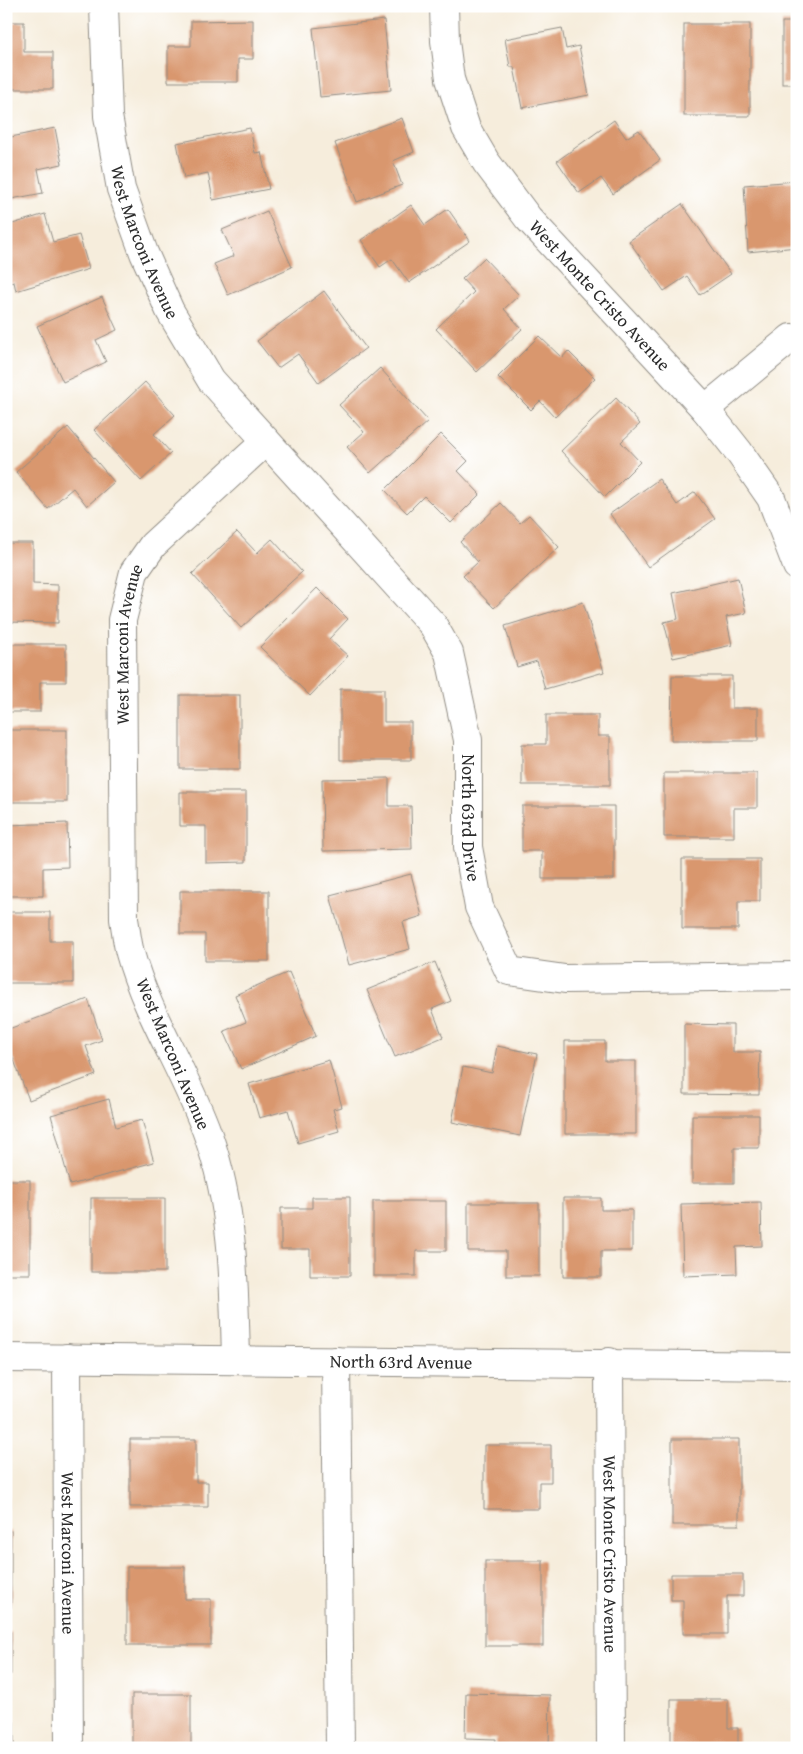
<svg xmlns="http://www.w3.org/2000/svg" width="803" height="1754" font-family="'Gentium Book Plus',serif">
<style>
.building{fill:#d9976e}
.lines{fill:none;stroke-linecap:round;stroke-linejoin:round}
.minor-casing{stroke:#908c84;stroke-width:30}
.minor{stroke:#fff;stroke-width:28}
.labels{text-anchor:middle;stroke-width:5;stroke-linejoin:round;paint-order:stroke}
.street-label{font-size:18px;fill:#2b2b2b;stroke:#fff}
</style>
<rect width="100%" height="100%" fill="#fff"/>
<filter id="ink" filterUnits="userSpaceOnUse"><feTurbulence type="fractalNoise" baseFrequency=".02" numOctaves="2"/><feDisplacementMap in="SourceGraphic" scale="10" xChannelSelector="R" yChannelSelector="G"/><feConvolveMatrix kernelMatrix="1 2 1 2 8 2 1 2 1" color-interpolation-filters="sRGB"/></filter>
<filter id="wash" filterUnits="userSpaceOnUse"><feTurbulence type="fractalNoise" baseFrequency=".0096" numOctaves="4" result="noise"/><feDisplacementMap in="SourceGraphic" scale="20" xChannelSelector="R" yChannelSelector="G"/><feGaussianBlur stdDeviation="1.12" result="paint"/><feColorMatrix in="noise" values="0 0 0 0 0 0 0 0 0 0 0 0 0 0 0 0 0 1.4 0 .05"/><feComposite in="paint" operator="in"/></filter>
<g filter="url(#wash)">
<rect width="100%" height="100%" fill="#f6eddc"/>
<g id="blocks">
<g class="building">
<path d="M253,20V59H238V82H168V46H191V21Z"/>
<path d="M384,20L391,90L320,97L313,28Z"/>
<path d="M6,22H24V52H53V89H6Z"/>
<rect x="782" y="22" width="15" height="62"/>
<rect x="684" y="24" width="66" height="92"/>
<path d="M562,28L566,49L579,46L589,95L522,108L514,67H510L505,39Z"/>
<path d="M402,118L414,152L393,161L402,185L357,202L335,143Z"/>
<path d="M614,120L626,138L639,130L660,160L613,194L601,178L579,193L557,161Z"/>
<path d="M55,128L62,164L38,169L43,193L6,200V138Z"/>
<path d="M250,128L255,153L261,152L269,189L213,200L208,173L184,178L177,143Z"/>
<path d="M797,181V247L748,252L744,185Z"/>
<path d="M682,204L731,274L700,295L687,276L664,291L629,241Z"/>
<path d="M411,205L425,225L448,209L470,241L409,283L392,259L380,267L361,240Z"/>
<path d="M267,211L292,267L228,295L214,264L234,256L222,230Z"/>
<path d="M45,214L53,242L79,235L89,269L16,291L14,282L6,284V226Z"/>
<path d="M484,258L519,295L504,309L522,329L477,372L436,329L474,292L462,279Z"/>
<path d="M324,291L366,348L319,383L298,354L278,368L257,341Z"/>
<path d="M102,297L117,330L96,340L106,362L63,382L37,326Z"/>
<path d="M539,336L562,358L568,351L595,378L555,417L540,401L531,410L498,377Z"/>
<path d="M380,368L428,421L370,473L347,447L364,432L339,405Z"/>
<path d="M145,382L175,415L154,434L171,453L141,481L94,430Z"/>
<path d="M616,398L640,424L621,442L640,462L605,497L561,451Z"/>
<path d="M68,427L114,482L87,506L73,488L48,509L16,472Z"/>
<path d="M441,434L468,461L458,471L480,494L451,523L424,496L407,513L385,490Z"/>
<path d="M659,479L677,505L695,492L715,519L648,567L610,514Z"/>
<path d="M501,503L520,523L529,515L559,547L494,608L463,576L478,562L460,542Z"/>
<path d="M237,532L257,553L272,539L302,572L241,628L192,574Z"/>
<path d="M6,543H33V584L58,585V623L6,622Z"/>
<path d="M738,578L746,613L726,617L732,645L673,658L664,622L678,619L673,593Z"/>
<path d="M317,588L348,619L329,639L348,656L310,696L260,647Z"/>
<path d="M583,602L604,672L545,689L537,661L517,667L505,626Z"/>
<path d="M6,644H66V682H40V712H6Z"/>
<path d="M672,676H732V708H758V741H671Z"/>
<path d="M340,689H384V722H411V760H340Z"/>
<rect x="180" y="695" width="60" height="74"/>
<path d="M546,715H598V736H610V785H522V744H546Z"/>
<rect x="6" y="730" width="61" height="72"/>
<path d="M664,773H757V808H734V837H664Z"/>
<path d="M389,778V806H411L412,849L323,851L322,779Z"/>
<path d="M180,792H246V862L206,863V826H180Z"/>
<path d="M522,806H614V879H542V851H522Z"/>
<path d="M67,823L68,867L43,868V896H6V825Z"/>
<path d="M682,859H760V901H738V929H682Z"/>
<path d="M411,874L422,916L403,922L410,949L349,965L330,895Z"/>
<path d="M180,891H269V961H205V934H180Z"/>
<path d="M6,912H50V941H73V983H6Z"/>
<path d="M435,962L451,1001L432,1009L443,1037L395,1057L367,990Z"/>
<path d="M289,972L316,1036L241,1069L224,1031L246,1022L235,995Z"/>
<path d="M88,999L102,1040L86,1046L96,1075L29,1100L6,1039V1030Z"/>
<path d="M684,1024L733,1025V1052H760L759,1095L684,1094Z"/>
<path d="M565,1041H605V1061H636V1134H565Z"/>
<path d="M497,1046L537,1054L520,1136L452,1122L463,1067L492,1073Z"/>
<path d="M329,1060L342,1107L333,1109L339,1131L298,1143L288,1110L259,1118L249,1084Z"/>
<path d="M109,1099L116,1127L142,1120L154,1162L70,1185L51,1115Z"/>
<path d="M692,1115H759V1148H734V1183H692Z"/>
<rect x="6" y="1180" width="24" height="94"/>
<path d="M312,1197H350V1276H310V1249H281V1208H312Z"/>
<rect x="91" y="1198" width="74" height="74"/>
<path d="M563,1198H601V1210H632V1251H601V1277H563Z"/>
<path d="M373,1201H446V1251H416V1276H373Z"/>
<path d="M761,1202L762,1246L736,1247L737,1274L683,1276L681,1204Z"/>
<path d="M468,1203H539V1276H506V1251H468Z"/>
<path d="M130,1439H196V1482H208V1507H130Z"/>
<rect x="672" y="1439" width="67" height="86"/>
<rect x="6" y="1445" width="2" height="64"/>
<path d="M484,1445H551V1482H539V1509H484Z"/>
<rect x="6" y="1531" width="5" height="76"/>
<rect x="485" y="1561" width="58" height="85"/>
<path d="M127,1567H185V1599H211V1645H127Z"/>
<path d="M671,1574H743V1596H727V1634H683V1600H671Z"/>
<rect x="6" y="1632" width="5" height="42"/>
<path d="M466,1693L550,1695L549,1748H495L496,1739L465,1738Z"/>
<rect x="132" y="1694" width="59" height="54"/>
<path d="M671,1699H728V1728H738V1748H671Z"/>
<rect x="6" y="1722" width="8" height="26"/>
</g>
</g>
</g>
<g filter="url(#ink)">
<use href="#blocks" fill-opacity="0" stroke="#908c84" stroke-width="1"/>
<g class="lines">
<defs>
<g id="minor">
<path id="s1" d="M104,6L108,116L121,189L144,253L170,311L211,380L433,625L449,653L468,740V847L479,907L509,971L565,979L797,976"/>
<path id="s2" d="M444,6L445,41L450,79L466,128L486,162L528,218L705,409L739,452L771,498L797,566"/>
<path d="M705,409L791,338"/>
<path id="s3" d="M6,1358L797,1366"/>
<path id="s4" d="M67,1358L69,1748"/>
<path id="s5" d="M236,1360C234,1282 234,1209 208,1135C186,1073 147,1015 130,953C127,942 126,930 124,919L122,620L134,572L153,545L266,441"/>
<path d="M336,1361L340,1748"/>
<path id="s6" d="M609,1362L611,1748"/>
</g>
</defs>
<use href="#minor" class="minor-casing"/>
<use href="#minor" class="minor"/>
</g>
</g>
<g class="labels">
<g class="street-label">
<text dy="6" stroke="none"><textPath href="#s1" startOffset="242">West Marconi Avenue</textPath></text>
<text dy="6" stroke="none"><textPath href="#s2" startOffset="340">West Monte Cristo Avenue</textPath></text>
<text dy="6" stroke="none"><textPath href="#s5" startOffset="736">West Marconi Avenue</textPath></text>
<text dy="6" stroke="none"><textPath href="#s1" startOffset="926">North 63rd Drive</textPath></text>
<text transform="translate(173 1054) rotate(67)" y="6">West Marconi Avenue</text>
<text dy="6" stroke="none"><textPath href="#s3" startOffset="395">North 63rd Avenue</textPath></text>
<text dy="6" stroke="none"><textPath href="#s4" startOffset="195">West Marconi Avenue</textPath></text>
<text dy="6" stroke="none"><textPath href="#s6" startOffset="192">West Monte Cristo Avenue</textPath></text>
</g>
</g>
<rect width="803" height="1754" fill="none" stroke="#fff" stroke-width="25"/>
</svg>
